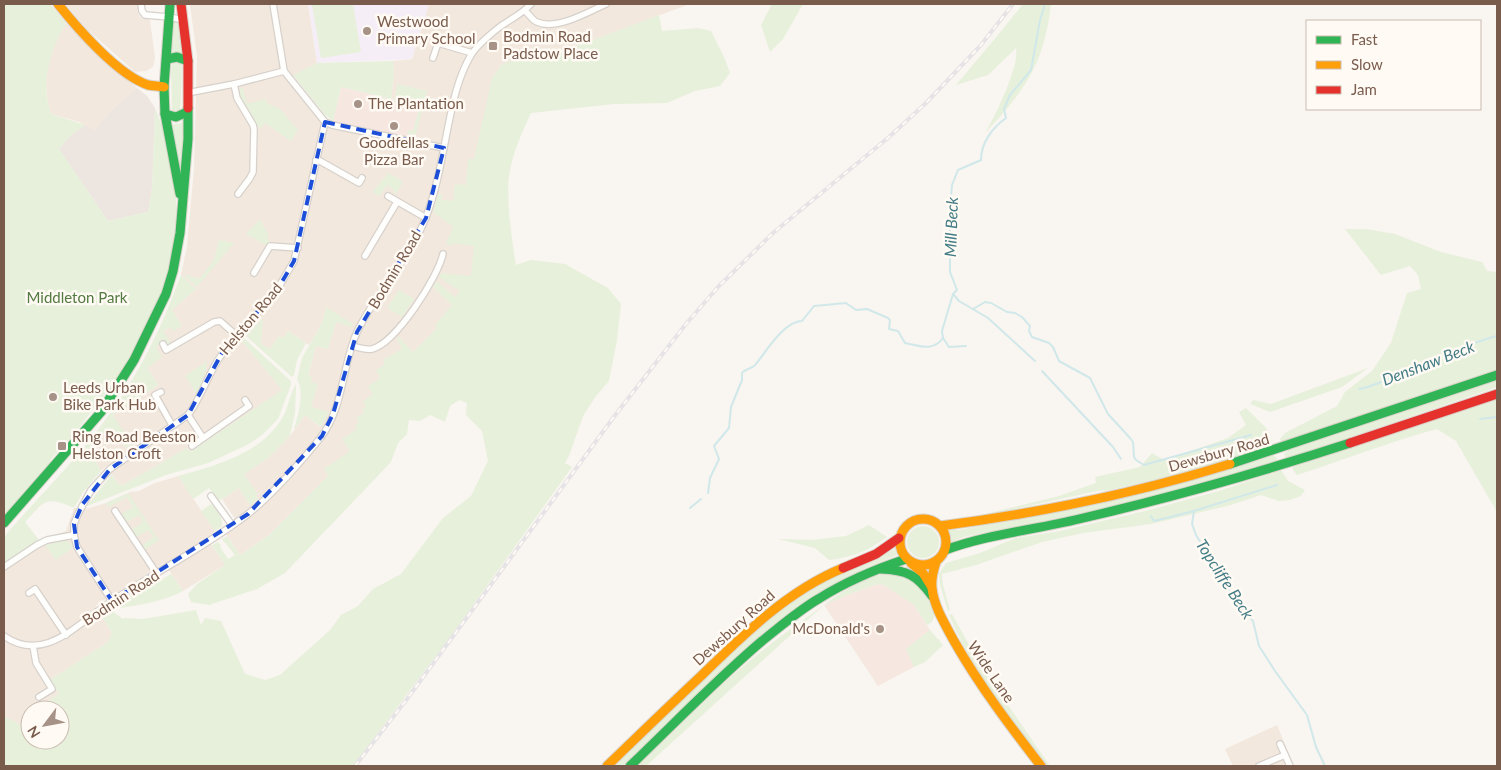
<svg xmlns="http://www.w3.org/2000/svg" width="1501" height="770" font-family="Lato,sans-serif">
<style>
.residential{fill:#f2e8de}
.commercial{fill:#f6e8e1}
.industrial{fill:#ede5e0}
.education{fill:#f6eef6}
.green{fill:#e7f0db}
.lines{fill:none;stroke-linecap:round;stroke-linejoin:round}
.stream{stroke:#d0e8ea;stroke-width:2}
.street-casing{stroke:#d7d1cb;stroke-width:8}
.fast-casing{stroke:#d9d2cb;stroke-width:11}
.slow-casing{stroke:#d9d2cb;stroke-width:11}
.jam-casing{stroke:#d9d2cb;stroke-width:11}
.street{stroke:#fefefd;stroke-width:5.5}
.fast{stroke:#30b455;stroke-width:9}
.slow{stroke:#ff9f0a;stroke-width:9}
.jam{stroke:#e5322d;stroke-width:9}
.rail-casing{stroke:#e6e3e7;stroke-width:4}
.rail{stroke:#fffaf3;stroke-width:2;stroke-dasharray:5.5;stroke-linecap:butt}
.marked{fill:none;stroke:#1d4ed8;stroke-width:4;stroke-dasharray:10 6;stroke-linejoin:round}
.poi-dot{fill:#a69286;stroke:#fffaf3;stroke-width:2}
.labels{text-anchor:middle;stroke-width:5;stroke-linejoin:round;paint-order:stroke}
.poi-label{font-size:15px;fill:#7a5c4d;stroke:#fffaf3;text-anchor:start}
.street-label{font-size:15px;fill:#7a5c4d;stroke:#fffaf3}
.park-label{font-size:15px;fill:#537a41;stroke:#fffaf3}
.water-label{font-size:16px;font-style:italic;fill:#437c86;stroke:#fffaf3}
</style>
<rect width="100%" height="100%" fill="#f9f5f0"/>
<g class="residential">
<path d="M66,4H137L138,13L140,17L150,20L155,58L153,67L146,71L135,72L86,28Z"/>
<path d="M190,4H308L317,63L289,78L325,122L409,142L419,109L391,99L394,73L393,61L412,59L429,4L687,5L492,78L491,295L350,455L268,536L240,555L224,531L237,522L222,499L239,488L250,505L258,499L244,474L268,458L290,436L305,415L320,427L325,419L311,407V382L308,376L316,346L328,349L336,322L352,326L326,308L322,323L309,345L288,331L283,339L279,336L270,350L261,344L262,319L242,341L283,390L190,452L187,448L123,485L118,484L107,466L101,471L88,448L100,441L98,437L112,428L125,448L113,415L158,385L147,368L156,347L164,341L163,331L170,327L182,326L172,310L196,289L181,275L187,246L194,169L197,57Z"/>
<path d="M66,23L101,58L137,88L112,110L94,131L79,122L51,114L48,106L46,84L47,70L55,42Z"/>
<path d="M178,476L215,531L207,538L225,565L183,591L164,563L95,606L112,633L108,642L50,680L59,694L40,706L42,710H30V730L4,716V564L39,540L66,531L74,508L86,509L106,503L130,492L139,491L155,483Z"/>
<path d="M1277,725L1294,766H1233L1225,749Z"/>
</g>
<g class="commercial">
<path d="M341,87L391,99L419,109L409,142L332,125Z"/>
<path d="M878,584L884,585L914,605L930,630L906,649L914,667L878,686L824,605L855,592Z"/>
</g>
<path class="industrial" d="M137,88L147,96L155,108L152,189L148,212L108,221L59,149L71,135L85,125L94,131L112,110Z"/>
<path class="education" d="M308,4H429L412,59L317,63Z"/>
<g class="green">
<path d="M4,4H50L66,23C50,50 40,83 51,114L85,125L71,135L59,149L108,221L148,212L152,189L155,108L161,124H163L176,194L177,224L174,252L168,274L153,316L117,378L75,433L51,459L47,469L4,517Z"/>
<path d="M312,4H353L361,52L321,58Z"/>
<path d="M772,4H803L783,39L770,52L761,25Z"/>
<path d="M1023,4H1051C1044,64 1026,89 985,133C995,117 1020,65 1016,48L988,75L956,85L993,41Z"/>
<path d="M659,15L662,31L698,28L711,31L724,57L730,73L720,86L695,91L667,103L614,104L531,113C522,132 512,154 509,176C506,199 512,241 516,265L531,260L565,264L608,288L621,304L617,340L609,381L596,396L583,416L569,456L565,463L572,467L451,636L353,766H4V716L30,730V740H60V710H42L40,706L59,694L50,680L108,642L112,633L101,615L109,609L123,619L125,618L143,619L196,610L201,625L205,618L221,621L245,674L265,680L280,675L330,630L341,615L358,606L373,589L401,574L443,518L471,496L488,461L482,431L466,415L467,403L459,400L450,406L445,422L430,415L420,421L409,420L407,434L398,443L391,462L285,573L257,589L209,605L191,602L188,594L197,584L225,565L212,545L218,542L221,546L220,547L228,559L235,555L222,539L227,536L240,555L268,536L328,476L324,469L350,451L342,439L357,429L355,425L359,422L356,418L364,413L362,409L366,406L363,401L373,394L368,386L380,378L376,370L385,364L383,360L402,349L397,339L398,336L413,352L437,328L435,325L452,305L433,287L436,281L455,297L460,291L439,277L441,273L471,276L474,246L453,243L452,246L446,244L453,227L433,212L438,194H442V200L453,201L455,184L466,185L468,159H474L492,78L501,65L524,55L548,57Z"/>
<path d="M175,20L179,22L183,55L170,54L173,22Z"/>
<path d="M393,61L394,73L391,99L341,87L333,121L324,114L293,75L317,63Z"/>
<path d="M177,62L181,64L182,67L180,113H172V111L171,66L174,63Z"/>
<path d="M398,84L427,91L415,138L410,136L407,132L408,130L413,131L419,109L407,105L408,99L397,97L396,101L394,100Z"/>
<path d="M240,88H243L247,104L265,99L267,103L280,109L298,130L291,141L265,123L261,128C254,124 245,104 239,96Z"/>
<path d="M183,123L182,173L180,174L170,125Z"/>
<path d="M387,172L403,182L394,196V190L387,185L380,195V197L372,192L387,175Z"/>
<path d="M260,219L268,234V239L272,244L267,246L246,234Z"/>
<path d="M1345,229H1366L1395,234L1441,252L1482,262L1487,271L1497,272V371L1289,442H1281L1280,439L1285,433L1337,406L1345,392L1372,371L1391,343L1407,293L1421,289L1418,275L1410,266L1381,275Z"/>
<path d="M219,240L234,243L197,287L183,274L199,279L214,260Z"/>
<path d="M181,275L196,289L172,310L182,326L173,331L170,327L163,331L173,346L170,348L164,341L156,347L162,357L147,368L158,385L113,415L132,444L125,448L112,428L98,437L100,441L88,449L101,471L83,492L74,508C46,496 45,500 25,522L39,540L4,564V537C36,499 74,463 103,423C138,377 161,329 181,275Z"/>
<path d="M399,290L414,299L402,317L387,308Z"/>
<path d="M326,307L353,324L352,327L336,322L328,349L316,346L308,375L312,377L311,382L318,384L311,407L329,412L321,427L305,415L294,430C298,415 305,393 297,379L302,358L322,323Z"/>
<path d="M263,318L261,344L270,349L279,336L283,338L288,331L306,343L297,360L294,375L292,377L246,336Z"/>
<path d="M244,338L291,381V385L278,419L262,435L247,445L208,463L166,475L87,506L112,474L118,484L123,485L187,448L190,452L282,390L242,341Z"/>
<path d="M207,361L206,371L197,394L185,376Z"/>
<path d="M1368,368L1342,387L1270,412L1250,404L1253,400L1271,404Z"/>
<path d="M1497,379V387L1289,458L1285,457L1284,454L1289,450Z"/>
<path d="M296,384L295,413L290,436L268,458L244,474L257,493L256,496L258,499L250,505L239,488L219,501L209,488L193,499L178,476C213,466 257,455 279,423C288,412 289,395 296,384Z"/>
<path d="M1497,399V512L1456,441L1437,429C1389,442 1344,460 1297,475L1293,470V467Z"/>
<path d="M1246,408L1267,429L1272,442C1222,467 1164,477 1110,490L1097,491L1015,509L1003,514L981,515L1059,496L1096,483L1095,477L1140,467L1152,453L1164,460L1228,438L1246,425L1239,412Z"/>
<path d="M1273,455L1277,458V461L1270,464C1169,495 1067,518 963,537L952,542L949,529L959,530L979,526Z"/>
<path d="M1281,470L1288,481L1305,490L1301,496L1290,500L1279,501L1261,495L1231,505L1151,524L1083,533L1042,542L976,565L942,574L943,585L950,610L948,611L940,585L939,574L946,563L980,553L1016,538L1060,531L1145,511L1219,491Z"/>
<path d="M128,493L159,540L145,550L142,545L154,537L148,530L135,538L130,531L143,522L139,515L125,523L120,515L133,507L127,497L109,507L106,503Z"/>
<path d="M211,504C217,508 223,518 222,526L215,531L201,511Z"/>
<path d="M869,525L887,537C867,551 854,557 829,560L815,548L778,539L812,540L846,536Z"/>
<circle cx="923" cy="542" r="16"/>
<path d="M66,540L71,544L72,548L56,560L45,545Z"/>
<path d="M895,549L897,555L863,569L749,646L623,766H610L750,632L795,599L825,581Z"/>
<path d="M897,572L916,580L923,589L935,614L932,622L927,625L914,605L884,585L878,584L855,592L824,605L646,766H637C670,736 701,703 734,674C758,653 783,634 809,616C836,596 863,575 897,572Z"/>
<path d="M171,574L183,591C164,601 140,605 119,608L118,603L160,578L163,579Z"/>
<path d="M952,614L979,663L1050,766H1047C1010,719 972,670 949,615Z"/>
<path d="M930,630L943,645L925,662L914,667L906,649Z"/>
</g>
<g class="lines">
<g class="stream">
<path d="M953,294L959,301L988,318L1035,361"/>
<path d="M973,309L985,302L991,303L1007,312L1015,313L1022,317L1030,326L1029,331L1032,337L1049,343L1053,347L1059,361L1090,378L1108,414L1130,438L1133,442L1134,457L1136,460L1144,465L1251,435"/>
<path d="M943,338L949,347L966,346"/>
<path d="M1042,371L1113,447L1121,459"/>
<path d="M1359,389C1370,387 1390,380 1398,372H1407L1413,368C1420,369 1427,362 1434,359C1455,351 1476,341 1497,336"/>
<path d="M1480,419L1497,417"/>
<path d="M708,493L710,478L719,459L714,446L729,428L731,407L742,380V373C746,368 752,369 755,365C766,352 784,321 802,321L814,306L846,303L856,310L867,309L888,318L890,320L889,329L898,331L905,343C919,346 933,352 943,338L942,331L953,294L957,290L950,272V209L952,185L958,170L981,160C981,143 992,128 1006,118L1004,109L1010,95L1031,70L1040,20L1045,4"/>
<path d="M690,508L701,499"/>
<path d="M1194,511L1277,485"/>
<path d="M1151,516L1154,521L1194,511L1192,524L1196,535L1238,604L1253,621L1259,646L1275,671L1307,715L1316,747L1325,766"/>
</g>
<defs>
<g id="street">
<path d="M141,4L142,11L145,15L169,17L184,20"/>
<path d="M273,4L284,71L325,122L332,125L444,148"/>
<path d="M525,11C529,14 533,21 537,22C556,31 588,12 606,4"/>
<path d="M433,58L438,43L472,53"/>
<path d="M234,84L237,98L253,125L254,129L253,172L250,178L238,194"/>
<path d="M187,93L234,84L284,71"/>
<path d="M316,160L320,161L359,183L362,178"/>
<path d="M388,196L426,218"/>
<path d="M365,256L397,202"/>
<path d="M254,273L270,246L298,248"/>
<path d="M163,344L166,350L214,322L220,321L237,336"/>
<path d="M353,346C359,348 365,350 372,349C396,343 438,277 443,254"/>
<path d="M161,392L155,395L172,425"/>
<path d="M188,415L203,438"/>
<path d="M192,446L249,406L245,400"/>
<path d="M211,496L232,525"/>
<path d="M115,511L157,574"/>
<path d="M4,567L37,545L47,540L74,535"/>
<path d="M29,593L35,589L66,635"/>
<path d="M112,601L77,547L74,535V524L78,514L91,490L110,469L188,415C202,397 208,373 222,354C237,333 257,315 274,295L294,261L325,122"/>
<path d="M4,636C44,664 77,624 109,603C155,572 204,548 248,514C272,495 302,461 321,437C344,407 342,365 357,332C376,292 410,259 426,217C437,189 442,157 448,127C453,102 458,77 471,55C477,45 497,28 507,22C516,16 524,12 531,4"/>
<path d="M33,646L36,663L52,689L39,697"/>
<path d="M1280,744L1290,766"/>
<path d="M1259,766L1285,755"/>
</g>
<g id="fast">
<path d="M170,4L164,87L165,114L180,194"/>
<path d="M167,59L177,57L188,61"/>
<path d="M165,114L176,117L187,112"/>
<path d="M1230,464L1497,375"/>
<path d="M4,523L101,412L134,360L166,294L173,271L180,233L188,139V108"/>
<path d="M945,550C988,534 1034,530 1079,519C1170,498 1261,472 1350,443"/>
<path d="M881,569C907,570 917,575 932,596"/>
<path d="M630,766C674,724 716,680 762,641C781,626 799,610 820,598C847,581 876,569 906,559"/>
</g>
<g id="slow">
<path d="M58,4C78,29 118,75 148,85C153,86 159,86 164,87"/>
<circle cx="923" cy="542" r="23"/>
<path d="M940,526C1039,513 1134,494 1230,464"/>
<path d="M936,562C933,571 931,579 932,588C934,607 945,624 954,641C979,685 1010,726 1041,766"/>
<path d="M911,563L923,573L931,586"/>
<path d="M607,766C638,736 669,706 701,676C743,635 787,591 843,568"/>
</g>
<g id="jam">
<path d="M181,4L188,61V108"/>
<path d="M1350,443L1497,394"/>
<path d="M843,568L876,554L899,538"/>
</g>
</defs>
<use href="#street" class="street-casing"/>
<use href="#fast" class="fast-casing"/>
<use href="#slow" class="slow-casing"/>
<use href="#jam" class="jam-casing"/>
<use href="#street" class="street"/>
<use href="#fast" class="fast"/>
<use href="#slow" class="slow"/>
<use href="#jam" class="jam"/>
<defs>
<path id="rail" d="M355,766L407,699L616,414L686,324L718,287L773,233L889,137L926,103L981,45L1013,4"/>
</defs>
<use href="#rail" class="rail-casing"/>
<use href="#rail" class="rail"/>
</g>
<path class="marked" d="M325,122L444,148L426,218L357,332L333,414L322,436L248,514L112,601L77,547L74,524L82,505L110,469L188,415L222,353L279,287L294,261Z"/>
<g class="poi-dot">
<circle cx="367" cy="31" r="5"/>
<rect x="488" y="41" width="10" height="10" rx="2.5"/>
<circle cx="358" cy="104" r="5"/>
<circle cx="394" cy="126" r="5"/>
<circle cx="53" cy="397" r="5"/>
<rect x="57" y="441" width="10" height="10" rx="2.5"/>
<circle cx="880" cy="629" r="5"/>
</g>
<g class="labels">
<g class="poi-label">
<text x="377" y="27">Westwood<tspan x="377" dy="17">Primary School</tspan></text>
<text x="503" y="42">Bodmin Road<tspan x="503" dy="17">Padstow Place</tspan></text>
<text x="368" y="109">The Plantation</text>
<text x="394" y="148" text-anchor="middle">Goodfellas<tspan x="394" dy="17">Pizza Bar</tspan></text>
<text x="63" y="393">Leeds Urban<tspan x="63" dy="17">Bike Park Hub</tspan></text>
<text x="72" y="442">Ring Road Beeston<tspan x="72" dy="17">Helston Croft</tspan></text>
<text x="870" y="634" text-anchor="end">McDonald's</text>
</g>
<g class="street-label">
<text transform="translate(395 270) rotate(-59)" y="5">Bodmin Road</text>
<text transform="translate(251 319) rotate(-50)" y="5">Helston Road</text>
<text transform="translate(1219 453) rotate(-16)" y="5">Dewsbury Road</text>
<text transform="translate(121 598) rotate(-33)" y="5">Bodmin Road</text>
<text transform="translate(734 628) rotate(-42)" y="5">Dewsbury Road</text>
<text transform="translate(991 672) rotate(56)" y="5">Wide Lane</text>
</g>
<g class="park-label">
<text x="77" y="303">Middleton Park</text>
</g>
<g class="water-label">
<text transform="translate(951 227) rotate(-88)" y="6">Mill Beck</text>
<text transform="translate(1428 363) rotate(-21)" y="6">Denshaw Beck</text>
<text transform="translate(1225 579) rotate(57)" y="6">Topcliffe Beck</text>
</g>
</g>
<rect width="1501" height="770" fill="none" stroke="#7a5c4d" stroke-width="10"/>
<rect x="1306" y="20" width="175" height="90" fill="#fffaf3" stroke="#cabbb1"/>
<rect x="1316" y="36" width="25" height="8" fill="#30b455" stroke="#cabbb1"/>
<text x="1351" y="45" font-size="15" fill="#7a5c4d">Fast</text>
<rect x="1316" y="61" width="25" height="8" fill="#ff9f0a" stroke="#cabbb1"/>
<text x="1351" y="70" font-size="15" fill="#7a5c4d">Slow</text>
<rect x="1316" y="86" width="25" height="8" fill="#e5322d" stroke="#cabbb1"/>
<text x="1351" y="95" font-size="15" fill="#7a5c4d">Jam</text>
<g transform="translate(45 725) rotate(238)"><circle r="24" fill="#fffaf3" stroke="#cabbb1"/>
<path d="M0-4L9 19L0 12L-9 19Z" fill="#a69286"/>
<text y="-8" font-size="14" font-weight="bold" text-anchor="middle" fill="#7a5c4d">N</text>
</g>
</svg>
